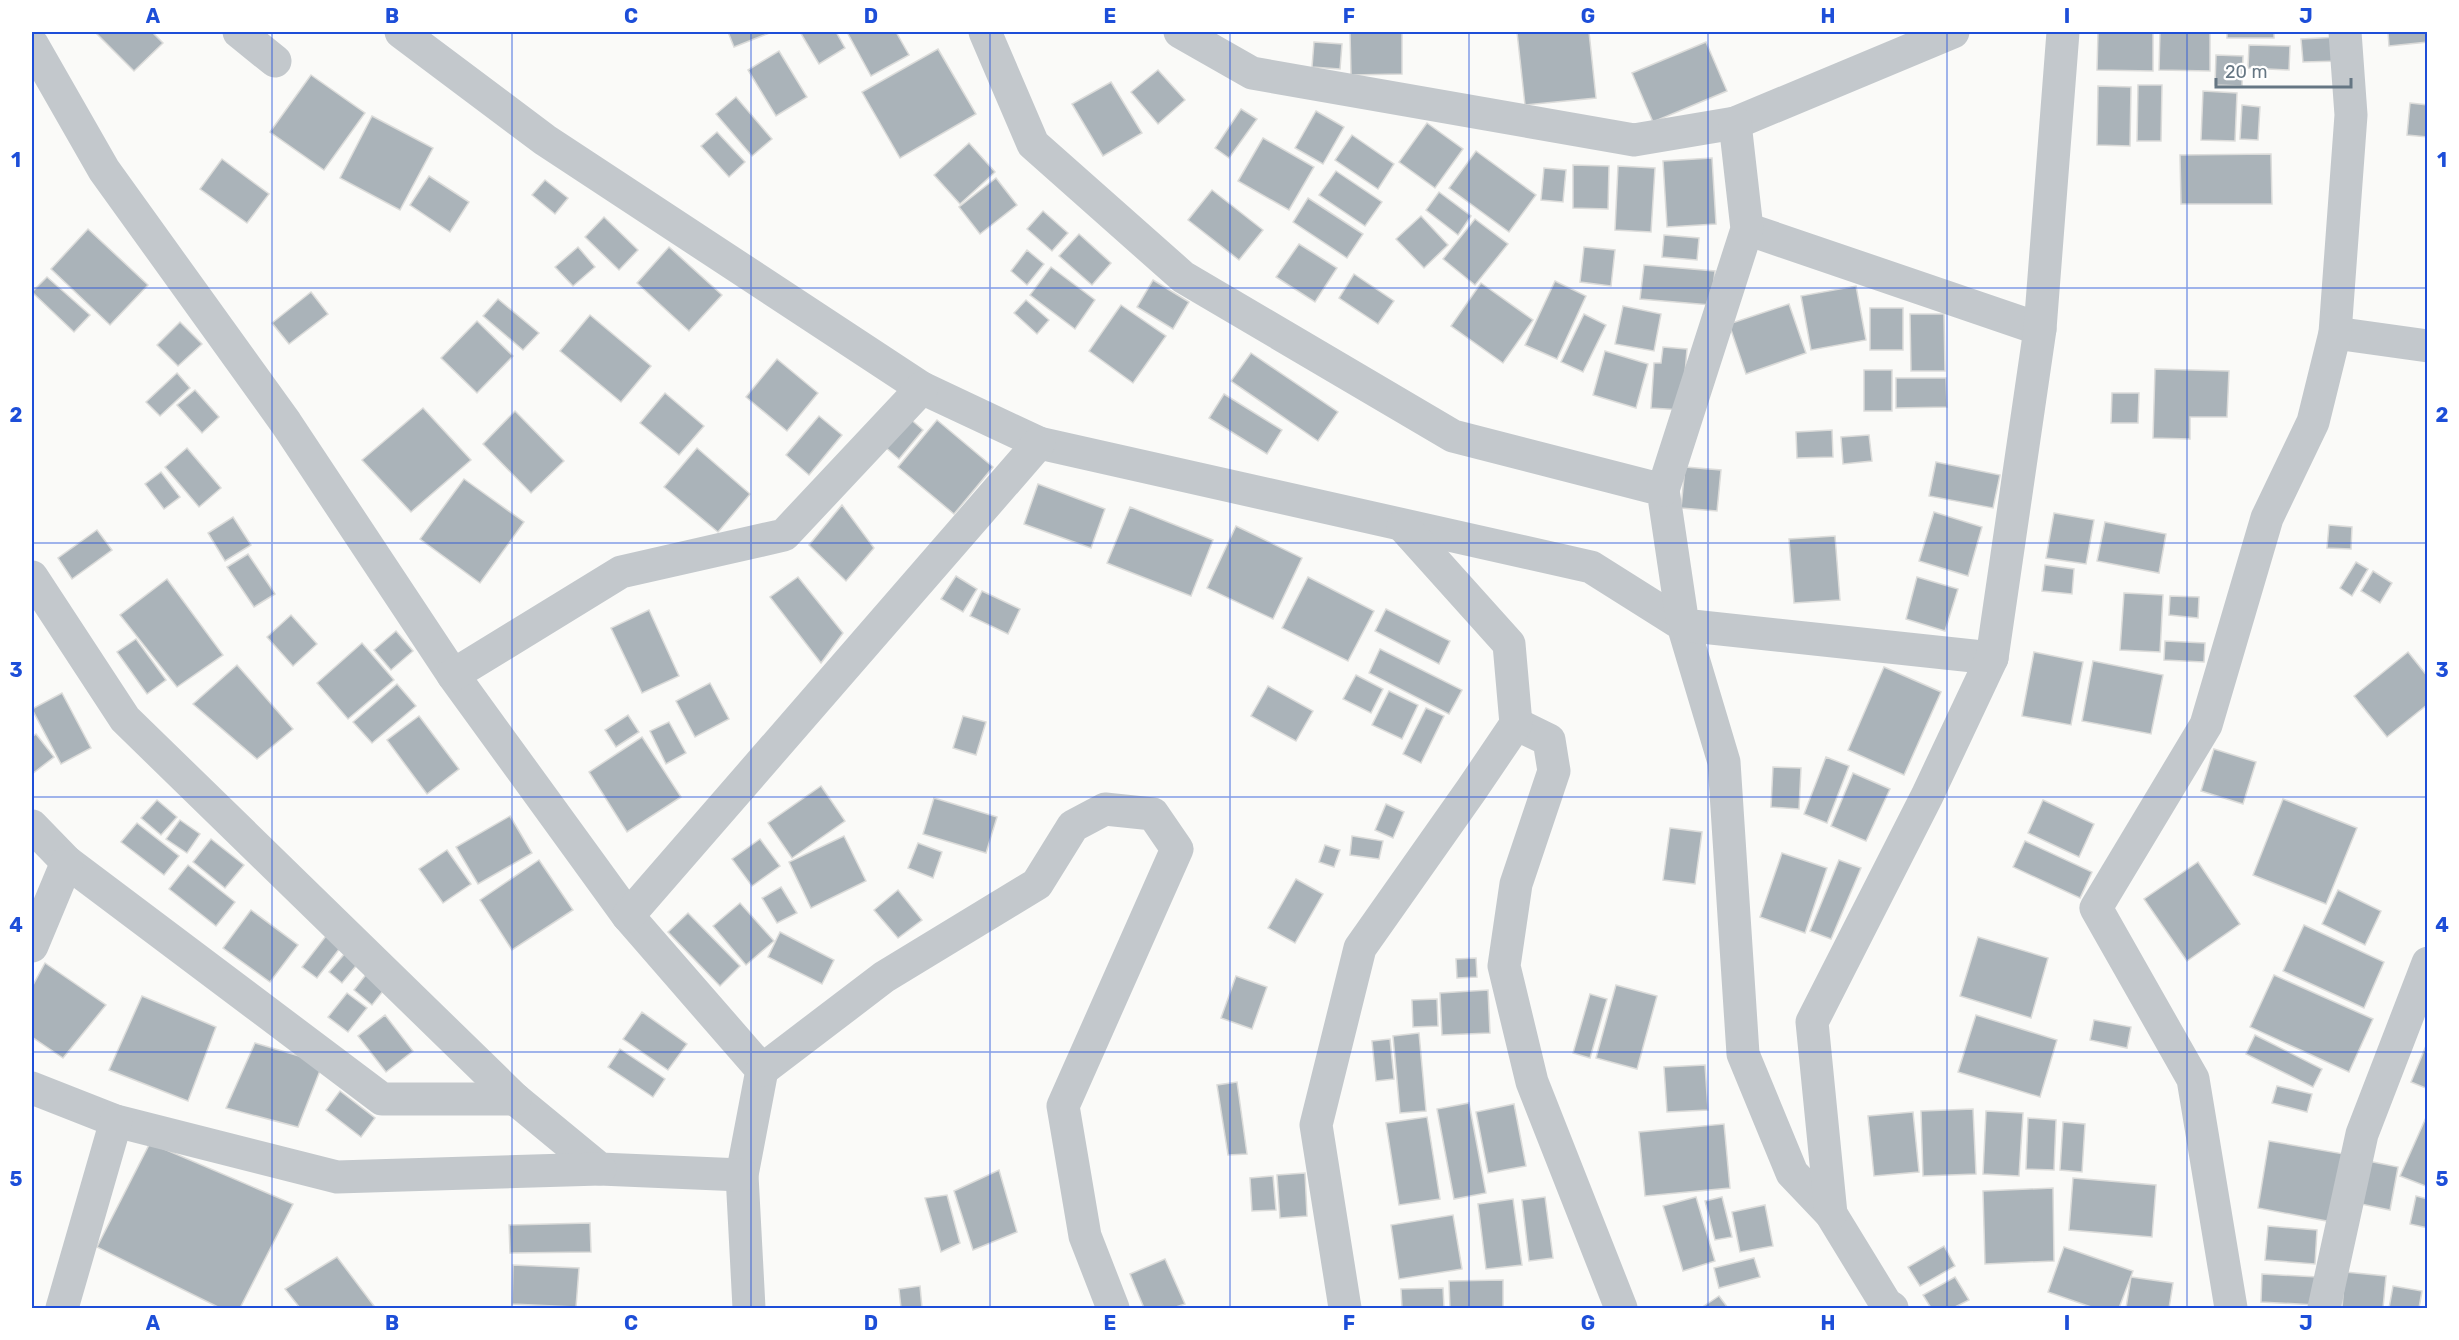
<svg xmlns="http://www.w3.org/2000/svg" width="2459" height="1340" font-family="Rubik,sans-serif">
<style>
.building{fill:#aab3b9;stroke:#dcdcda;stroke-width:1.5}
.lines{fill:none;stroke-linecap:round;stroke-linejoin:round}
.minor{stroke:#c3c8cc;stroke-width:33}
.grid{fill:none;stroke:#1d4ed8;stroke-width:1.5;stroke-opacity:0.55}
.neatline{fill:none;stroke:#1d4ed8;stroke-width:2}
.grid-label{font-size:20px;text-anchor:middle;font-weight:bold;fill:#1d4ed8}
</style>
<rect width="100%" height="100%" fill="#fafaf8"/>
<g class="building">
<path d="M95,32H152L163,43L134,71Z"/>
<path d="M728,32H772L734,47Z"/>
<path d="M800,32H836L845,48L819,64Z"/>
<path d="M847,32H896L909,55L871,76Z"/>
<path d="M1350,32H1402V74L1351,75Z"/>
<path d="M1517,32H1589L1596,98L1525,105Z"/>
<path d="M2098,32H2153V71L2097,70Z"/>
<path d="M2160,32H2210V71L2159,70Z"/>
<rect x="2227" y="32" width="47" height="6"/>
<path d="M2388,32H2428V42L2389,46Z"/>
<path d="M2340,37L2341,61L2303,62L2301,39Z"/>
<path d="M1314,42L1342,44L1340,69L1312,67Z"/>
<path d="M1706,42L1727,91L1653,122L1632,73Z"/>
<path d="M2249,45L2290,46L2289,70L2248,68Z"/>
<path d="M938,49L976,114L900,158L862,92Z"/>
<path d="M779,51L807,97L776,116L748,70Z"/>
<path d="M2216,55L2243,56L2242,86L2215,85Z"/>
<path d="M1158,70L1185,100L1158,124L1131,92Z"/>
<path d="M311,75L365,113L324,170L270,132Z"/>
<path d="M1111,82L1142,133L1103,156L1072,104Z"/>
<path d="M2138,85H2162L2161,141H2137Z"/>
<path d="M2098,86L2131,87L2130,146L2097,145Z"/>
<path d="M2203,91L2237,93L2235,141L2201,140Z"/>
<path d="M736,97L772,139L752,156L716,114Z"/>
<path d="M2410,103L2428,105V137L2407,135Z"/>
<path d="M2242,105L2260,107L2258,140L2240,139Z"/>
<path d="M1241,109L1257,119L1229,158L1215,148Z"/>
<path d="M1316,111L1344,127L1323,164L1295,148Z"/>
<path d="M372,116L433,148L400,210L340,178Z"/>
<path d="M1427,123L1463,149L1435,188L1399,162Z"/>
<path d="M717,132L745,162L729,177L701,146Z"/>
<path d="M1352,135L1394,164L1378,189L1335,160Z"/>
<path d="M1263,138L1314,167L1289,210L1238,181Z"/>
<path d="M969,143L995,172L960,204L934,175Z"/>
<path d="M1476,151L1536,195L1509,232L1449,188Z"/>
<path d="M2271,154L2272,204H2181L2180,155Z"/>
<path d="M1712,158L1716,224L1667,227L1663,161Z"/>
<path d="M222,159L269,194L247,223L200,189Z"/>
<path d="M1573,165L1609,166L1608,209L1573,208Z"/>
<path d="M1618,166L1655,168L1651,232L1615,230Z"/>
<path d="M1544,168L1566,170L1563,202L1541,200Z"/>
<path d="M1336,171L1382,202L1365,226L1319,195Z"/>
<path d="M429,176L469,202L450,232L410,205Z"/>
<path d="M996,178L1017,205L980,234L959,207Z"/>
<path d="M545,180L568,198L555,214L532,195Z"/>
<path d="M1212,190L1263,230L1239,260L1188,220Z"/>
<path d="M1439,192L1471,216L1458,235L1426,210Z"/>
<path d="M1308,198L1363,234L1347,258L1293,222Z"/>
<path d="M1043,211L1068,233L1052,251L1027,229Z"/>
<path d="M1421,216L1448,245L1424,268L1396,239Z"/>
<path d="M604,217L638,250L619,270L585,237Z"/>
<path d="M1475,219L1508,244L1475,285L1443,259Z"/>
<path d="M88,229L148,285L110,325L51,269Z"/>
<path d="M1079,234L1111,263L1092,285L1059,256Z"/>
<path d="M1664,235L1699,238L1697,260L1662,257Z"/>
<path d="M1299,244L1337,268L1315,302L1276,277Z"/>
<path d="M578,247L595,267L573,286L555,267Z"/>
<path d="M669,247L722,295L689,331L637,283Z"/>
<path d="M1584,247L1615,250L1611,286L1580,282Z"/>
<path d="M1027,250L1044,264L1027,285L1011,271Z"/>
<path d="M1644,265L1715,271L1711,305L1640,299Z"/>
<path d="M1051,267L1095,300L1075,329L1030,295Z"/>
<path d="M1354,274L1394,301L1378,324L1339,298Z"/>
<path d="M47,277L90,315L74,332L32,292Z"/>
<path d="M1153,280L1189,302L1173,329L1137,307Z"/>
<path d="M1555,281L1586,296L1557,359L1525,345Z"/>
<path d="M1481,283L1533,320L1503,363L1451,326Z"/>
<path d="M1856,286L1866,340L1811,350L1801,296Z"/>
<path d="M311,292L328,314L289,344L272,323Z"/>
<path d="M498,299L539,333L523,350L483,316Z"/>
<path d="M1026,300L1049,320L1037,334L1014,313Z"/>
<path d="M1789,304L1806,353L1746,374L1729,324Z"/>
<path d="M1121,305L1166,336L1133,383L1089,351Z"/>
<path d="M1623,306L1661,314L1654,351L1615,344Z"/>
<rect x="1870" y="308" width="33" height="42"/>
<path d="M1584,314L1606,325L1583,372L1561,362Z"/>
<path d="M1910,314H1944L1945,371H1911Z"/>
<path d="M590,315L651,366L621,402L560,351Z"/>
<path d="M477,321L513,356L477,393L441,358Z"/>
<path d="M180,322L202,344L178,366L157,345Z"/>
<path d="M1663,347L1687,349L1682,410L1651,408L1654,363H1661Z"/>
<path d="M1605,351L1648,364L1636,408L1593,395Z"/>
<path d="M1251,353L1338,412L1318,441L1231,381Z"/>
<path d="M777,359L818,393L787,431L746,397Z"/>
<path d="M2155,369L2229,371L2227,417H2190V439L2153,438Z"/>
<rect x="1864" y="370" width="28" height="41"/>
<path d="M177,373L190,388L160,416L146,402Z"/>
<path d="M1896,378H1946L1947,407L1896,408Z"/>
<path d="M195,390L219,417L202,433L177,405Z"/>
<path d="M665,393L704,426L679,455L640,423Z"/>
<path d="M2112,393H2139L2138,423H2111Z"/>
<path d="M1224,394L1282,430L1267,454L1209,418Z"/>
<path d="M423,408L471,460L411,512L362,460Z"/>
<path d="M515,411L564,461L531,493L483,444Z"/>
<path d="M819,416L842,435L809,475L786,455Z"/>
<path d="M908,417L923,430L899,459L884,446Z"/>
<path d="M937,420L993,467L954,514L898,467Z"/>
<path d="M1832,430L1833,457L1797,458L1796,432Z"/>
<path d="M1869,435L1872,461L1843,464L1841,437Z"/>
<path d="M187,448L221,488L199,507L165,467Z"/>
<path d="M697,448L750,494L718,532L664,487Z"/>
<path d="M1936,462L2000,475L1993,508L1929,496Z"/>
<path d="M1685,467L1721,470L1717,511L1681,508Z"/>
<path d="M161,472L180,497L164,509L145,484Z"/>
<path d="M464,479L524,522L480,583L420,539Z"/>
<path d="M1038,484L1105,509L1091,548L1024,524Z"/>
<path d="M842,505L874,548L846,581L809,545Z"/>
<path d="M1130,507L1213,540L1191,596L1107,563Z"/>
<path d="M1934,512L1982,527L1968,576L1919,561Z"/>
<path d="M2054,513L2094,520L2086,564L2046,558Z"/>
<path d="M233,517L251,545L225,561L208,533Z"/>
<path d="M2105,522L2166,534L2159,573L2097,561Z"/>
<path d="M2329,525L2352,527L2351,549L2327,548Z"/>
<path d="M1236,526L1302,558L1273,619L1207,588Z"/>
<path d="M97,530L112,550L72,579L58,558Z"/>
<path d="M1835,536L1840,600L1794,603L1789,539Z"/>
<path d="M248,554L275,594L254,607L227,567Z"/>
<path d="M2356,562L2368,569L2352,596L2340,588Z"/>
<path d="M2045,565L2074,569L2072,594L2042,591Z"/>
<path d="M2373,571L2392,583L2380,603L2361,591Z"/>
<path d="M956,576L977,589L963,612L941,599Z"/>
<path d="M798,577L843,633L821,663L770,597Z"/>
<path d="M1308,577L1374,611L1348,661L1282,628Z"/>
<path d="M1917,577L1958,589L1945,631L1906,619Z"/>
<path d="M167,579L223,655L177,687L120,615Z"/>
<path d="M982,591L1020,609L1008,634L970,616Z"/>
<path d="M2124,593L2163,595L2160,652L2120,650Z"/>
<path d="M2170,596L2199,597L2198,618L2169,615Z"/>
<path d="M1386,609L1450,641L1439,664L1375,631Z"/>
<path d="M649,610L679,676L642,693L611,628Z"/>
<path d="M291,615L317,644L293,666L267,637Z"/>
<path d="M396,631L413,651L391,670L374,650Z"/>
<path d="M136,639L166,680L147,694L117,652Z"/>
<path d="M2165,641L2205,643L2204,662L2164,660Z"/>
<path d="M362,643L394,680L348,719L317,683Z"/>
<path d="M1380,649L1462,690L1449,714L1369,673Z"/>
<path d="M2034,652L2083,662L2071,725L2022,716Z"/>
<path d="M2408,652L2428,677V704L2387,737L2354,696Z"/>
<path d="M2093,661L2163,675L2151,734L2082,721Z"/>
<path d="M237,665L293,729L257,759L193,704Z"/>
<path d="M1884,667L1941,692L1904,775L1848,750Z"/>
<path d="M1356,675L1383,689L1371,713L1343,699Z"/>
<path d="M710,683L729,719L695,737L676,701Z"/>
<path d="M397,684L416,706L372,743L353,722Z"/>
<path d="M1268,686L1313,711L1296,741L1251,716Z"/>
<path d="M1389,691L1418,705L1402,739L1372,725Z"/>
<path d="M62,693L91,748L61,764L32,709Z"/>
<path d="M1426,708L1444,716L1421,763L1403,754Z"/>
<path d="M628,715L639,732L616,747L605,730Z"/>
<path d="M419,716L459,769L427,794L387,740Z"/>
<path d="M963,716L986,722L976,755L953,748Z"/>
<path d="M669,722L686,753L666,764L650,731Z"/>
<path d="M36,734L54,757L32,774V737Z"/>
<path d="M642,737L681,797L627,832L589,772Z"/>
<path d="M2214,749L2256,762L2243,804L2201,791Z"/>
<path d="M1826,757L1849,766L1827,823L1804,814Z"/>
<path d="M1773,767L1801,768L1799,809L1771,807Z"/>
<path d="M1853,773L1890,789L1866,841L1831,826Z"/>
<path d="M821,786L845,821L792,858L768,823Z"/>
<path d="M934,798L997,817L986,853L923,834Z"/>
<path d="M2283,799L2357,828L2326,904L2253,875Z"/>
<path d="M157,800L177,817L161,835L141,818Z"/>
<path d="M2043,800L2094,824L2079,857L2028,833Z"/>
<path d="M1386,804L1404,812L1393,838L1375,830Z"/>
<path d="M510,816L532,853L478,884L456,847Z"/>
<path d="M180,820L200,834L187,853L166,839Z"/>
<path d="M137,823L179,856L164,875L121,842Z"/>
<path d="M1670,828L1702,832L1695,884L1663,880Z"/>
<path d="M844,836L866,881L811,908L789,862Z"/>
<path d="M1352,836L1383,841L1379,859L1350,855Z"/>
<path d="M211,839L244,865L225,888L193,862Z"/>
<path d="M760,839L780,866L752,886L732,859Z"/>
<path d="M2025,841L2092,872L2080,898L2013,867Z"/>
<path d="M918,843L942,852L933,878L908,868Z"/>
<path d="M1325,845L1340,850L1334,867L1319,862Z"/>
<path d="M447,850L471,884L443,903L419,869Z"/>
<path d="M1782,853L1827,868L1805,933L1760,917Z"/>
<path d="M539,860L573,910L512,950L480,900Z"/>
<path d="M1839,860L1861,868L1831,939L1810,931Z"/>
<path d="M2198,862L2240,924L2187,961L2144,899Z"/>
<path d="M188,865L235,902L216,926L169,889Z"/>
<path d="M1296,879L1323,894L1295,943L1268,928Z"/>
<path d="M781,887L797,913L777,923L762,898Z"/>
<path d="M898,890L922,920L898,938L874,910Z"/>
<path d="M2338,890L2381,911L2365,945L2322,924Z"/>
<path d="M740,903L774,941L746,965L713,926Z"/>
<path d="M251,910L298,945L270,982L223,948Z"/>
<path d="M688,913L740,966L720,986L668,932Z"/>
<path d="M2304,925L2384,962L2364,1008L2283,971Z"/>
<path d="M780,932L834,960L822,984L768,957Z"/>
<path d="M326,936L340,948L317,978L302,967Z"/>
<path d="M1978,937L2048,958L2031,1018L1960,996Z"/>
<path d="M347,951L360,961L342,983L329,972Z"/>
<path d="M1476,958L1477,977L1457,978L1456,959Z"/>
<path d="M45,963L106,1005L63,1058L32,1037V987Z"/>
<path d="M368,972L387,986L372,1005L354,990Z"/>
<path d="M2274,975L2373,1019L2349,1072L2250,1027Z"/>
<path d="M1236,976L1267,987L1252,1029L1221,1018Z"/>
<path d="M1616,985L1657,996L1637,1069L1596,1058Z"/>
<path d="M1488,990L1490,1033L1442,1035L1440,993Z"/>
<path d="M347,993L367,1008L348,1032L328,1017Z"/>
<path d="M1590,994L1607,999L1590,1058L1573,1053Z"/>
<path d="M142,996L216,1027L188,1101L109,1070Z"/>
<path d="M1437,999L1438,1026L1413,1027L1412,1000Z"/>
<path d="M642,1012L687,1044L668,1070L623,1039Z"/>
<path d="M385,1015L413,1051L386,1072L358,1036Z"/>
<path d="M1976,1015L2057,1040L2040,1097L1958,1072Z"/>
<path d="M2094,1020L2131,1027L2127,1048L2090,1040Z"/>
<path d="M1419,1033L1426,1111L1400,1113L1393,1036Z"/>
<path d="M2255,1035L2322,1069L2313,1087L2246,1054Z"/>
<path d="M1390,1039L1394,1079L1376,1081L1372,1041Z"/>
<path d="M2428,1041V1089L2411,1082Z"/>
<path d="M255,1043L323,1063L298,1127L226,1108Z"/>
<path d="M620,1049L665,1079L653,1097L608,1067Z"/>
<path d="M1705,1065L1708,1110L1667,1112L1664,1067Z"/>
<path d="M1237,1082L1247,1154L1228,1155L1217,1085Z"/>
<path d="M2277,1086L2312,1094L2307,1112L2272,1103Z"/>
<path d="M340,1091L375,1118L361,1137L326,1110Z"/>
<path d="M1469,1103L1486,1193L1454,1199L1437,1109Z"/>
<path d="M1514,1104L1526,1166L1488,1173L1476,1112Z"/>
<path d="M1973,1109L1976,1174L1923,1176L1921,1111Z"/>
<path d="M1986,1111L2023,1113L2019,1176L1983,1174Z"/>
<path d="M1913,1112L1919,1172L1874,1176L1868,1116Z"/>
<path d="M2428,1113V1187L2400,1176Z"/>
<path d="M1427,1117L1440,1199L1399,1205L1386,1123Z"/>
<path d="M2028,1118L2056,1120L2054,1170L2026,1169Z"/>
<path d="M2063,1122L2085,1124L2082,1172L2060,1170Z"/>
<path d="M1724,1124L1730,1188L1645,1196L1639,1132Z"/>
<path d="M2269,1141L2344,1154L2332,1222L2258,1208Z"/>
<path d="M150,1143L293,1204L240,1308H220L97,1247Z"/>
<path d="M2368,1161L2398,1167L2390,1210L2361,1204Z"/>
<path d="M999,1170L1017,1232L973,1250L954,1191Z"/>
<path d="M1305,1173L1307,1216L1280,1218L1277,1175Z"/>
<path d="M1273,1176L1276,1210L1252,1211L1250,1178Z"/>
<path d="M2073,1178L2156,1185L2152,1237L2069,1230Z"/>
<path d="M2053,1188L2054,1261L1985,1264L1983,1191Z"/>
<path d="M947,1195L960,1243L941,1252L925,1198Z"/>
<path d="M2416,1196L2428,1199V1228L2410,1224Z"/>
<path d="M1545,1197L1553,1258L1529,1261L1522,1200Z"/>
<path d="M1696,1197L1715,1261L1683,1271L1663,1206Z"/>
<path d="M1722,1197L1732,1237L1715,1240L1705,1201Z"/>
<path d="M1513,1199L1522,1265L1486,1269L1478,1204Z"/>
<path d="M1765,1205L1773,1246L1740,1252L1732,1212Z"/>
<path d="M1453,1215L1462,1269L1399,1279L1391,1225Z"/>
<path d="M590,1223L591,1252L510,1253L509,1225Z"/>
<path d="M2268,1226L2317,1230L2315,1264L2265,1260Z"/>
<path d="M1944,1246L1955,1266L1920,1286L1908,1267Z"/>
<path d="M2064,1247L2133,1271L2119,1308H2094L2048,1292Z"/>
<path d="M337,1257L374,1306L370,1308H300L285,1289Z"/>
<path d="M1754,1258L1760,1277L1719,1288L1714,1268Z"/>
<path d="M1165,1259L1185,1304L1173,1308H1144L1130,1274Z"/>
<path d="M513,1265L579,1268L576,1307L512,1304Z"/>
<path d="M2345,1272L2386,1276L2383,1308H2342Z"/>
<path d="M2262,1274L2318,1277L2316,1305L2261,1302Z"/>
<path d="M1955,1277L1969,1300L1953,1308H1931L1923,1295Z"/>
<path d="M2131,1277L2173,1283L2169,1308H2126Z"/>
<path d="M1503,1280V1308H1450L1449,1281Z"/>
<path d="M920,1286L922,1308H901L899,1289Z"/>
<path d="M2393,1286L2422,1291L2419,1308H2389Z"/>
<path d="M1443,1288L1444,1308H1402L1401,1289Z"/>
<path d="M1719,1296L1728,1308H1701Z"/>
</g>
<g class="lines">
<g class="minor">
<path d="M239,32L275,61"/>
<path d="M401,32L545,140L922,388L1039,443L1591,567L1683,625L1724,762L1743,1054L1792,1173L1831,1214L1886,1304L1892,1308"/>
<path d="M985,32L1033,144L1183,277L1453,436L1663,490L1683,625L1992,658"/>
<path d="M1180,32L1252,73L1634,140L1735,123L1953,32"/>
<path d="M32,44L104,170L286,423L453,675L628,916L762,1070L742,1175L749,1308"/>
<path d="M1747,229L2040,329"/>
<path d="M2335,333L2428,346"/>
<path d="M1663,490L1747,229L1735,123"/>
<path d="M32,577L125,719L515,1099L600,1169L742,1175"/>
<path d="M453,675L621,572L784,535L922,388"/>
<path d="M1516,724L1549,740L1554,771L1516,884L1504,966L1532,1082L1621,1308"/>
<path d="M32,826L67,862L382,1099H515"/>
<path d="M628,916L1039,443"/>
<path d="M32,946L67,862"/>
<path d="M762,1070L884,977L1037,884L1073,826L1105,809L1153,814L1177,849L1063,1106L1085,1236L1113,1308"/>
<path d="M32,1088L116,1121L337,1177L600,1169"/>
<path d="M1831,1214L1812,1022L1927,796L1992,658L2040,329L2063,32"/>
<path d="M62,1308L116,1121"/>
<path d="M1345,1308L1316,1125L1360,948L1472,789L1516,724L1509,644L1403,526"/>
<path d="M2231,1308L2193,1079L2096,908L2206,725L2267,518L2313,422L2335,333L2351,115L2345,32"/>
<path d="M2324,1308L2362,1134L2428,963"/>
</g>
</g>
<path class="grid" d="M272,32V1308M512,32V1308M751,32V1308M990,32V1308M1230,32V1308M1469,32V1308M1708,32V1308M1947,32V1308M2187,32V1308M32,288H2428M32,543H2428M32,797H2428M32,1052H2428"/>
<rect width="2459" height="1340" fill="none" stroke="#ffffff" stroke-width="66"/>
<path d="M2216 78v9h135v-9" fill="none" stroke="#657683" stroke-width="3"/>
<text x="2225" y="78" font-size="18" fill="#657683" stroke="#ffffff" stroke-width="4.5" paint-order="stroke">20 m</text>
<rect x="33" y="33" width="2393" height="1274" class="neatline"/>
<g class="grid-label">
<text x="153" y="23">A</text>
<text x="392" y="23">B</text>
<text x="631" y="23">C</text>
<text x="871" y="23">D</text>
<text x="1110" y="23">E</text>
<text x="1349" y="23">F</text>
<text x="1588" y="23">G</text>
<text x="1828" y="23">H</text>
<text x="2067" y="23">I</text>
<text x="2306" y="23">J</text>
<text x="16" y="167">1</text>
<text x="2442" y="167">1</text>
<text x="16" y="422">2</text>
<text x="2442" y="422">2</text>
<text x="16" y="677">3</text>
<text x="2442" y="677">3</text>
<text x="16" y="932">4</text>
<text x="2442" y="932">4</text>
<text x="16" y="1186">5</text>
<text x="2442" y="1186">5</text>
<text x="153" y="1330">A</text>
<text x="392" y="1330">B</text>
<text x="631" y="1330">C</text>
<text x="871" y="1330">D</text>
<text x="1110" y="1330">E</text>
<text x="1349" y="1330">F</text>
<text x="1588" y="1330">G</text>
<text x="1828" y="1330">H</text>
<text x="2067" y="1330">I</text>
<text x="2306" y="1330">J</text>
</g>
</svg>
